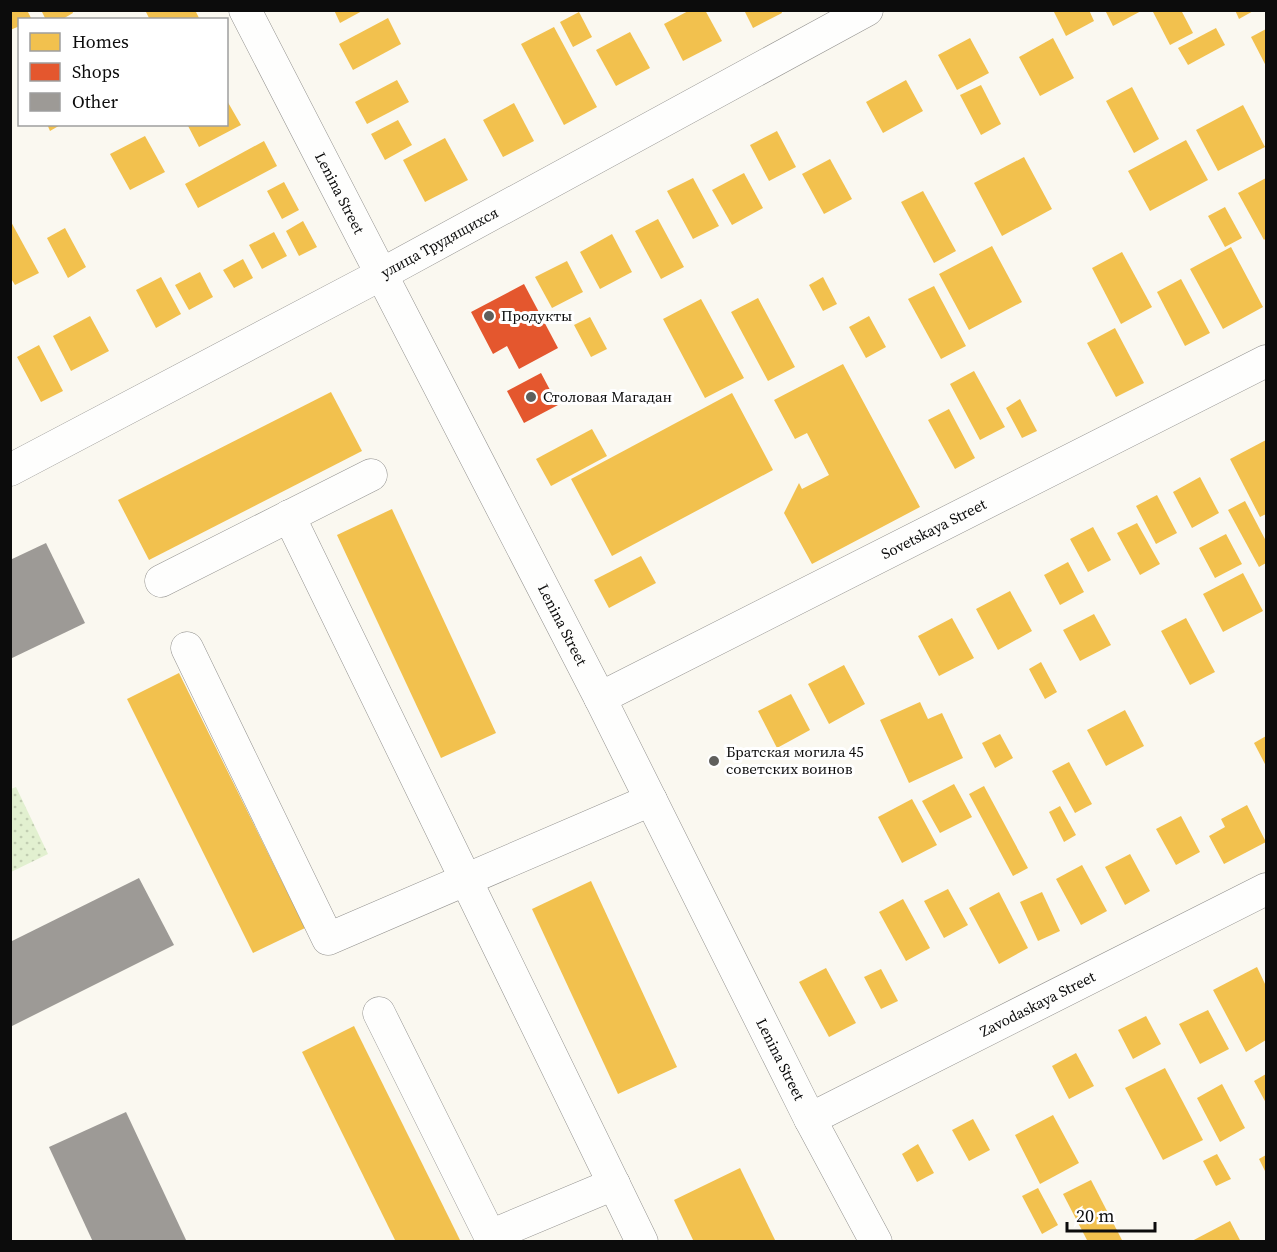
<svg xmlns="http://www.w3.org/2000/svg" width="1277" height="1252" font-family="'Source Serif 4',serif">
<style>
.park{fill:url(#park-dots)}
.homes{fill:#f2c14e}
.shops{fill:#e4572e}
.building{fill:#9d9a96}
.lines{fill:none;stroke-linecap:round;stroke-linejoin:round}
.minor-casing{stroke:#93928f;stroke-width:33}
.minor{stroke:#fefefd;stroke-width:32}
.poi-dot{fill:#5f5f5c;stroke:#fff;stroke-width:2}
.labels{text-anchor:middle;stroke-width:6;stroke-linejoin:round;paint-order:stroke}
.street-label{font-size:15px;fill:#0c0c0c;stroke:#fff}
.poi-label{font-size:15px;fill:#0c0c0c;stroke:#fff;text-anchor:start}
</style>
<defs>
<pattern id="park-dots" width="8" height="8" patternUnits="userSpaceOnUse" patternTransform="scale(1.5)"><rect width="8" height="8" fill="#e2f0d0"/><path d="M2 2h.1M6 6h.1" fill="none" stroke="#c1cdb1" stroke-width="1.8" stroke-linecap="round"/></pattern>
</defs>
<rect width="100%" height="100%" fill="#faf8f0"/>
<path class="park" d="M16,787L48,854L11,872V789Z"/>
<g class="homes">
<path d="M10,10H27L32,20H20V26L10,30Z"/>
<path d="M41,10H72L73,13L61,20H46Z"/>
<path d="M145,10H195L199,18L150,20Z"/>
<path d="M334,10H364L340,23Z"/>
<path d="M690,10H705L722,41L683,61L664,24Z"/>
<path d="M744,10H781L782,13L753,28Z"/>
<path d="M1053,10H1089L1094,21L1066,36Z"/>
<path d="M1105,10H1143L1113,26Z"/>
<path d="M1152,10H1181L1193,33L1170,45Z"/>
<path d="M1235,10H1255L1239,19Z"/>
<path d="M579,12L592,37L573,47L560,22Z"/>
<path d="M388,18L401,44L353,70L339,44Z"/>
<path d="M554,27L597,107L564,125L521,44Z"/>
<path d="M1216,28L1225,45L1188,65L1178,48Z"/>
<path d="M1266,29V66L1251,37Z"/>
<path d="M630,32L650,68L616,86L596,50Z"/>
<path d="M970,38L989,73L957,90L938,55Z"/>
<path d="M1053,38L1074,78L1040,96L1019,57Z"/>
<path d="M397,80L409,102L367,124L355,102Z"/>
<path d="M906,80L923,111L883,133L866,102Z"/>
<path d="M981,85L1001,124L981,135L960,95Z"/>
<path d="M1132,87L1159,139L1134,153L1106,101Z"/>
<path d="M226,99L241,125L199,147L187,124H226Z"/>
<path d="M514,103L534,141L503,157L483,120Z"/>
<path d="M1243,105L1265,147L1218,171L1196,130Z"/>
<path d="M398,120L412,145L385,160L371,134Z"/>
<path d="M47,124H62L50,131Z"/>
<path d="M777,131L796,167L769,181L750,145Z"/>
<path d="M145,136L165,172L130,190L110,154Z"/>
<path d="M445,138L468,180L425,202L403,160Z"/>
<path d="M1186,140L1208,180L1150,211L1128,171Z"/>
<path d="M264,141L277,166L198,208L185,184Z"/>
<path d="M1024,157L1052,209L1002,236L974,183Z"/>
<path d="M830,159L852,199L824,214L802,174Z"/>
<path d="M744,173L763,208L732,225L712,190Z"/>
<path d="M693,178L719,226L693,239L667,191Z"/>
<path d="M1266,178V238L1264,240L1238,193Z"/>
<path d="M284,182L299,210L282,219L267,191Z"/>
<path d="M923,191L956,251L934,263L901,202Z"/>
<path d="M1225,207L1242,238L1225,247L1208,216Z"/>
<path d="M658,219L684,267L661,279L635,231Z"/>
<path d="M10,220L39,273L15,285L10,277Z"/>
<path d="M303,221L317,247L299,256L286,231Z"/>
<path d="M65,228L86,267L68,278L47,238Z"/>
<path d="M274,232L287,256L262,269L249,245Z"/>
<path d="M612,234L632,272L600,289L580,252Z"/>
<path d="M992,246L1022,302L969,330L939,274Z"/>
<path d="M1231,247L1263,307L1223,329L1190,269Z"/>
<path d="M1122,252L1152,307L1121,324L1092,268Z"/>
<path d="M243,259L253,278L234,288L223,270Z"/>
<path d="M567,261L583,292L552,308L535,277Z"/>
<path d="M200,272L213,297L189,310L175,285Z"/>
<path d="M161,277L181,314L156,328L136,290Z"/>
<path d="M823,277L837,304L823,311L809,285Z"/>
<path d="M1181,279L1210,333L1185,346L1157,292Z"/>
<path d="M934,286L966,346L941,359L908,299Z"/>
<path d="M758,298L795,367L768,381L731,312Z"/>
<path d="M701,299L744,378L705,398L663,319Z"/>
<path d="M90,316L109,351L71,371L53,336Z"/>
<path d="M869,316L886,347L866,358L849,327Z"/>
<path d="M590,317L607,349L591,357L574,325Z"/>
<path d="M1115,328L1144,383L1116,397L1087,343Z"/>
<path d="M39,345L63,391L41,402L17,357Z"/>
<path d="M843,364L920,507L812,564L784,513L799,483L802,489L829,475L807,433L795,439L774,400Z"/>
<path d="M974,371L1005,427L980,440L950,384Z"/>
<path d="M331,392L362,451L149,560L118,500Z"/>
<path d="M732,393L773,470L612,556L571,479Z"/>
<path d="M1020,399L1037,431L1022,438L1006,408Z"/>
<path d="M949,409L975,458L955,469L928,420Z"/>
<path d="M592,429L607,456L551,486L536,459Z"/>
<path d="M1266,440V514L1260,517L1230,459Z"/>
<path d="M1200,477L1219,513L1192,528L1173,492Z"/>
<path d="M1157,495L1177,533L1156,544L1136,506Z"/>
<path d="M1245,501L1266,541V563L1259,567L1228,510Z"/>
<path d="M392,509L496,733L441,758L337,535Z"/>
<path d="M1137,523L1160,564L1140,575L1117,533Z"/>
<path d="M1093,527L1111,560L1088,572L1070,539Z"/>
<path d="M1226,534L1242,564L1215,578L1199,548Z"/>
<path d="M641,556L656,583L609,608L594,580Z"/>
<path d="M1068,562L1084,592L1060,605L1044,575Z"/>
<path d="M1243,573L1263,611L1223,632L1203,594Z"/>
<path d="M1010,591L1032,631L998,650L976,609Z"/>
<path d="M1094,614L1111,645L1080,661L1063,630Z"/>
<path d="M952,618L974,658L939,676L918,636Z"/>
<path d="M1186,618L1215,672L1190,685L1161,631Z"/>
<path d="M1041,662L1057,692L1045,699L1029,669Z"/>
<path d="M844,665L865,704L829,724L808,684Z"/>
<path d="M179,673L305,928L253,953L127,699Z"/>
<path d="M791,694L810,730L777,748L758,711Z"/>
<path d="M920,702L928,719L942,713L963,758L909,783L880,720Z"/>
<path d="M1125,710L1144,746L1106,766L1087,730Z"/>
<path d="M1000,734L1013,758L995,768L982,743Z"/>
<path d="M1266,736V766L1254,743Z"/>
<path d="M1069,762L1092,804L1075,813L1052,771Z"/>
<path d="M954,784L972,817L940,833L922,801Z"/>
<path d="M984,786L1028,868L1013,876L969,794Z"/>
<path d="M912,799L937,845L902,863L878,817Z"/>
<path d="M1247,805L1266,842L1224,864L1209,836L1225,827L1221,819Z"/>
<path d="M1060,806L1076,835L1064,842L1049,812Z"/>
<path d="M1181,816L1200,852L1176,865L1156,829Z"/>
<path d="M1130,854L1150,891L1125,905L1105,867Z"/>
<path d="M1082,865L1107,911L1081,925L1056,879Z"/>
<path d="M591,881L677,1067L618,1094L532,909Z"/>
<path d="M948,889L968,925L944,938L924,901Z"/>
<path d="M999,892L1028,948L999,964L969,908Z"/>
<path d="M1042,892L1060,931L1038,941L1020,902Z"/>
<path d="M903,899L930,948L906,961L879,912Z"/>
<path d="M1257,967L1266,986V1040L1246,1052L1213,990Z"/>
<path d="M826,968L856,1023L829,1037L799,982Z"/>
<path d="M881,969L898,1001L881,1009L864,977Z"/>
<path d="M1208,1010L1229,1049L1200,1064L1179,1024Z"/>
<path d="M1146,1016L1161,1044L1133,1059L1118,1030Z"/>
<path d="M354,1026L461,1242H396L302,1052Z"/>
<path d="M1076,1053L1094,1086L1069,1099L1052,1066Z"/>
<path d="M1165,1068L1203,1140L1163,1160L1125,1088Z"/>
<path d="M1266,1074V1103L1254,1081Z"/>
<path d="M1222,1084L1245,1128L1220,1142L1197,1098Z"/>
<path d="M1053,1115L1079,1163L1040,1184L1015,1135Z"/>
<path d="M973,1119L990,1150L969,1161L952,1130Z"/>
<path d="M918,1144L934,1173L917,1182L902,1154Z"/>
<path d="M1217,1154L1231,1179L1216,1186L1203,1161Z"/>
<path d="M1266,1155V1173L1259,1159Z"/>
<path d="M740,1168L776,1242H694L674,1200Z"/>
<path d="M1091,1180L1123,1242H1088L1063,1194Z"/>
<path d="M1038,1188L1058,1225L1042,1234L1022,1196Z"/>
<path d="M1230,1221L1241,1242H1190Z"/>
</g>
<g class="shops">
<path d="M524,284L558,348L519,369L507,346L493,354L471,312Z"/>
<path d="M541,373L558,405L524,423L507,391Z"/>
</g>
<g class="building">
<path d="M46,543L85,623L10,659V560Z"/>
<path d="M139,878L174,945L10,1027V942Z"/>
<path d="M126,1112L187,1242H93L49,1147Z"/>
</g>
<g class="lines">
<defs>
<g id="minor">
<path id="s1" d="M245,10L600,698L810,1119L876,1242"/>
<path id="s2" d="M10,470L382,274L867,10"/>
<path d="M289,516L642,1242"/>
<path d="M161,581L371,475"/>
<path d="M187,648L328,939L651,800"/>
<path id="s3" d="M600,698L1266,361"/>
<path d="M379,1013L490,1236L614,1184"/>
<path id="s4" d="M810,1119L1266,889"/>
</g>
</defs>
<use href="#minor" class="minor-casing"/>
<use href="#minor" class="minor"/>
</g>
<g class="poi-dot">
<circle cx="489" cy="316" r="6"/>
<circle cx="531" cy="397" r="6"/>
<circle cx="714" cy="761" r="6"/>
</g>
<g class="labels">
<g class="street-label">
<text dy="5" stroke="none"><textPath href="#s1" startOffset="206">Lenina Street</textPath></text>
<text dy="5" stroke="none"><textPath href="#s2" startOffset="486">улица Трудящихся</textPath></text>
<text dy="5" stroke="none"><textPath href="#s3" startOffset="374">Sovetskaya Street</textPath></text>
<text dy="5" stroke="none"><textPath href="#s1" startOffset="692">Lenina Street</textPath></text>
<text dy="5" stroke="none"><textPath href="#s4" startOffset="255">Zavodaskaya Street</textPath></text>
<text dy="5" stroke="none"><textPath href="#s1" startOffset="1178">Lenina Street</textPath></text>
</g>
<g class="poi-label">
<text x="501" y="321">Продукты</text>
<text x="543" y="402">Столовая Магадан</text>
<text x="726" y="757">Братская могила 45<tspan x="726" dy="17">советских воинов</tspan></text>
</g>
</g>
<rect width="1277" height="1252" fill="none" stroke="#0c0c0c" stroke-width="24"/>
<rect x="18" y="18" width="210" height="108" fill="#ffffff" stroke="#9e9e9e" stroke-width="1.5"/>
<rect x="30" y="33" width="30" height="18" fill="#f2c14e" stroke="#9e9e9e" stroke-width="1.5"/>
<text x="72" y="48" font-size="18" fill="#0c0c0c">Homes</text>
<rect x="30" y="63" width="30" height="18" fill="#e4572e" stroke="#9e9e9e" stroke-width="1.5"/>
<text x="72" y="78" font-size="18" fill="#0c0c0c">Shops</text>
<rect x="30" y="93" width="30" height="18" fill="#9d9a96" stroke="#9e9e9e" stroke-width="1.5"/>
<text x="72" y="108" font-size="18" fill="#0c0c0c">Other</text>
<path d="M1067 1222v9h88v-9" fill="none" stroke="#0c0c0c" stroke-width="3"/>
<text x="1076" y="1222" font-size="18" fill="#0c0c0c" stroke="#ffffff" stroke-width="4.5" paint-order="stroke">20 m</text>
</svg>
